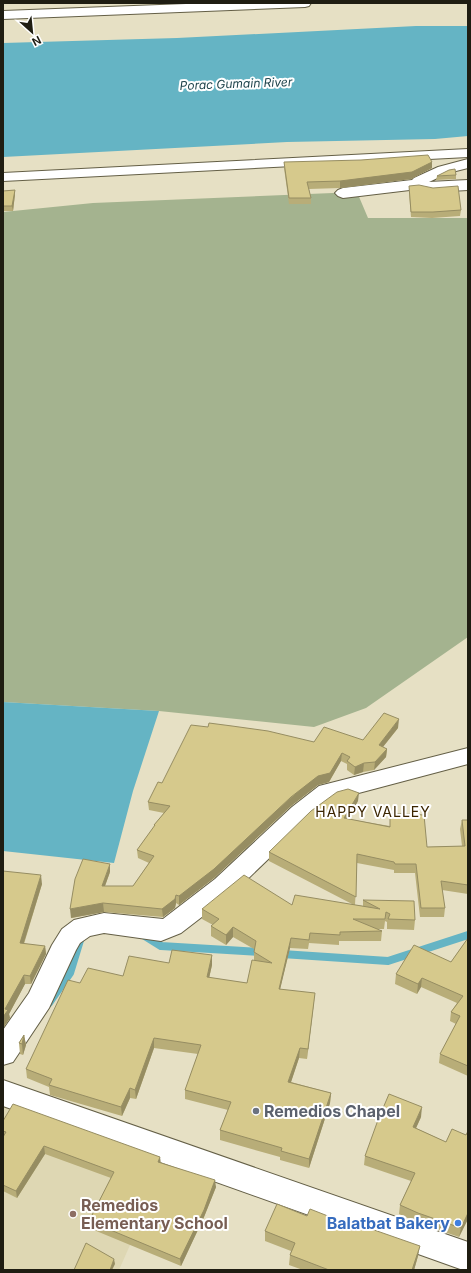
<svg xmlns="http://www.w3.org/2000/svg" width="471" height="1273" font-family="Inter,sans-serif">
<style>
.built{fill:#ded7b3}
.green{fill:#a4b38f}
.water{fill:#65b4c4}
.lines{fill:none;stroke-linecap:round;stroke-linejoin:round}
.stream{stroke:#65b4c4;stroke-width:8}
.minor-casing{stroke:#645f46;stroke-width:2}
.minor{fill:#fff;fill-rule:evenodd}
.wall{fill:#b8ad78}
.shaded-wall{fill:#968d62}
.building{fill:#d6c98c;stroke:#968d62}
.worship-dot{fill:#6b7280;stroke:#fff;stroke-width:1.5}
.education-dot{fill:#8d6e63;stroke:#fff;stroke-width:1.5}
.shop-dot{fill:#3f7fe0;stroke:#fff;stroke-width:1.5}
.labels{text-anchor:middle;stroke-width:4;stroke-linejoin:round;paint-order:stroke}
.far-water-label{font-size:12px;font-style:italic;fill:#20454d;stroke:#fff}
.neighbourhood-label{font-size:14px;letter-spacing:1px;fill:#3b2500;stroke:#fff}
.near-worship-label{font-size:16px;font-weight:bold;fill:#5b616d;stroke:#fff;text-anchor:start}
.near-education-label{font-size:16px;font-weight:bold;fill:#785e54;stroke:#fff;text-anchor:start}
.near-shop-label{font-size:16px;font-weight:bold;fill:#366cbe;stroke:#fff;text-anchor:end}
</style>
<rect width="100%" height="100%" fill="#e6e0c4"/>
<path class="built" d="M3,1102L168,1159L119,1270H3Z"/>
<path class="green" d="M357,192L368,218H468V637L366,708L314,727L159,711L3,702V212L93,203Z"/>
<g class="water">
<path d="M416,26H468V136L435,139L287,142L3,157V43L177,38Z"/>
<path d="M3,702L159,711L133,791L114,863L3,851Z"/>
</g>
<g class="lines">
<g class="stream">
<path d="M145,936L161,946L261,952"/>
<path d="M282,954L388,961L468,935"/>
<path d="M49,1003L70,973L81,937"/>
</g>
<defs>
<g id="minor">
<path d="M212,3H311L309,6L305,7L3,19V11Z"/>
<path d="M468,149V157L3,181V173Z"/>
<path d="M468,159V168L448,173L429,182L468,180V190L432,192L418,189L343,198L338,196L335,193L338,190L343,188L412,180L414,178L438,167Z"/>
<path d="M468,748V764L336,799L310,819L233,893L181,933L161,941L104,933L90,936L80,943L76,950L49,1008L13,1062L3,1065V1030L29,993L52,945L62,929L74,920L104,913L163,919L215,879L292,807L319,786Z"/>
<path d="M3,1080L468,1242V1270H463L3,1106Z"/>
</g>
</defs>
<use href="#minor" class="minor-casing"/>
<use href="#minor" class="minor"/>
</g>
<g class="wall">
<path d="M284,162H432V168L411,179L340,188L309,189L311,198V204H289L284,168Z"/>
<path d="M456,175V179L436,180L437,176Z"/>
<path d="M409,186L461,210L460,216L432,218L411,217L409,192Z"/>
<path d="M15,190V194L13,211H3V191Z"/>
<path d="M398,728L383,747L387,749L386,757L374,770L363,772L354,775L347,770V764L341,761L329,782L318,785L291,806L214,878L179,905L176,903L175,908L163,917L104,912L71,918L110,872L105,886H133L149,863L138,858L137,850L154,827V825L164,813L149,810L148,802L162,783L314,742L363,740Z"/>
<path d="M358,801L348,819L390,826V813L427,847L462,846L460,829L462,820H468V894L442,890L445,908L444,917H420L415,873H394V870L357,863L355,905L363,906V900L415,920L414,930L387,929V922L385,921L384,929H376L382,931L381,941H339V945L309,943L308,949L290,948L280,989L314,1002L307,1059L299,1058L291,1082L331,1093L330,1103L309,1168L280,1160V1157L220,1140V1130L228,1110L185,1099V1090L198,1054L154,1048L136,1099L130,1098L122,1116L50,1095L49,1087L27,1078L26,1069L80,983L123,976L169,963L212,955V965L209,978L247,983L254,961V949L233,937L226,945L211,936V926L213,925L202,919V909L292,905L352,904L269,861V852Z"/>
<path d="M3,871L42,884L24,944L45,946L46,954L31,984H25L9,1014L10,1018L3,1028Z"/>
<path d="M468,938V1076L439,1063L440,1054L456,1024L450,1021L451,1012L457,1003L421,987L417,994L395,984L396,974L451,962Z"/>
<path d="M24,1035L26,1045L23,1055L20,1054L19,1043Z"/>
<path d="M421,1117L416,1128L446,1142L466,1135L468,1219L459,1237L416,1222L399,1214L400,1205L411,1181L364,1165L365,1156Z"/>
<path d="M3,1121L161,1163L216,1187L204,1217L181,1266L89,1228V1221L111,1178L45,1154L17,1198L3,1191Z"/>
<path d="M307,1216L418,1256L414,1270H303L289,1265L290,1255L291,1251L265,1241V1231Z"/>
</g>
<g class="shaded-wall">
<path d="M432,162V168L411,179L340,188V181Z"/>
<path d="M15,190V194L13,211L12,206Z"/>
<path d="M399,719L398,728L378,753L379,745Z"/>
<path d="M387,749L386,757L374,770L375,762Z"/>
<path d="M342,753L341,761L329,782L318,785L291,806L214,878L179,905V896Z"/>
<path d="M364,763L363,772L354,775L355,767Z"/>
<path d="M359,793L358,801L343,827L344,818Z"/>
<path d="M110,864V872L102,894V886Z"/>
<path d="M41,875L42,884L21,952L20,943Z"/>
<path d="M176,895V903L175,908L163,917L162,909Z"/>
<path d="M103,903L104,912L71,918L70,909Z"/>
<path d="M233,927V937L226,945V935Z"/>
<path d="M291,938L290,948L278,998L279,989Z"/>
<path d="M45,946L46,954L31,984L30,976Z"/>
<path d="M212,955V965L207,987V977Z"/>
<path d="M24,975L25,984L9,1014L10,1018L3,1028V1017L5,1009Z"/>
<path d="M422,978L421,987L417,994L418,984Z"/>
<path d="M315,993L314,1002L307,1059L308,1049Z"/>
<path d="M24,1035L26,1045L23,1055L22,1044Z"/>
<path d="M154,1038V1048L136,1099L135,1090Z"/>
<path d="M300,1048L299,1058L288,1091V1082Z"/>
<path d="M130,1088V1098L122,1116L121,1107Z"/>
<path d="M331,1093L330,1103L309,1168V1159Z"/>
<path d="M422,1107L421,1117L412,1137L413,1127Z"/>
<path d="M44,1146L45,1154L17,1198L16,1191Z"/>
<path d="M160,1157L161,1164L158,1162Z"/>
<path d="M215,1180L216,1187L204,1217L181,1266L180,1259Z"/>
<path d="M468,1213V1219L459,1237L461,1228Z"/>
<path d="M420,1246L418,1256L414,1270H412Z"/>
<path d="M114,1259L115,1264L112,1270H110Z"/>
</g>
<g class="building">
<path d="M428,155L432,162L412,172L340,181L307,182L311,198H289L284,162L361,160Z"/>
<path d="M455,169L456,175L437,176L449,170Z"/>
<path d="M419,185L433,188L458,186L461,210L433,212H411L409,186Z"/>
<path d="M15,190L12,206H3V191Z"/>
<path d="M384,713L399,719L379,745L387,749L375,762L364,763L355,767L347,761L350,757L342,753L330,773L318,776L291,797L214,869L179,896L176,895L175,899L162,909L103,903L70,909L75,879L83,859L110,864L102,886H133L154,856L137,850L155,825H154L170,806L148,802L158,782L162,783L191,725L208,727L209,723L232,726L268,731L314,742L324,727L363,740Z"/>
<path d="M348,789L359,793L344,818L390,827V813L424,815L427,847L465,846L462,820H468V885L441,881L445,908H421L416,864H395L394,862L357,854L356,897L269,852L311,811L337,792Z"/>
<path d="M3,871L41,875L20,943L45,946L30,976L24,975L5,1009L8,1010L3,1017Z"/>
<path d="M244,875L292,905L295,895L380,909L363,900L414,901L415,920L388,919L390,914L386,912L385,919H353L382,931L340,932V935L310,933L309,940L291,938L279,989L315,993L308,1049L300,1048L288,1082L331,1093L309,1159L281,1151L282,1148L220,1130L231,1102L185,1090L201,1045L154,1038L135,1090L130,1088L121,1107L49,1085L52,1079L26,1069L68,980L80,983L88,968L123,976L129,956L169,963L172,950L212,955L207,977L247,983L252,960L272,963L254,952L256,941L233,927L226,935L211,926L219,919L202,909Z"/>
<path d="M468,938V1066L440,1054L460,1016L451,1012L463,996L422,978L418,984L396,974L414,945L451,962Z"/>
<path d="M24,1035L22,1044L19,1043Z"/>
<path d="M389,1094L422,1107L413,1127L446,1142L452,1129L466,1135L468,1131V1213L461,1228L418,1213L400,1205L415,1173L365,1156L378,1120Z"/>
<path d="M13,1104L160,1157L158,1162L215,1180L204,1210L180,1259L89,1221L114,1172L44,1146L16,1191L3,1185V1137L6,1132L3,1131V1121Z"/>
<path d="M277,1204L307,1216L310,1209L356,1227L357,1224L420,1246L412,1270H329L290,1255L295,1243L265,1231Z"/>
<path d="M86,1243L114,1259L110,1270H74Z"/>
</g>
<circle class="worship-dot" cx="256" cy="1111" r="4"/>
<circle class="education-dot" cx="73" cy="1214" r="4"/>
<circle class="shop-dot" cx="458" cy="1223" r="4"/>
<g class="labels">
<g class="far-water-label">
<text transform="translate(236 84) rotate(-2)" y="4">Porac Gumain River</text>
</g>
<g class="neighbourhood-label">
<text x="373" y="817">HAPPY VALLEY</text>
</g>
<g class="near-worship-label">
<text x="264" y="1117">Remedios Chapel</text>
</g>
<g class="near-education-label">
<text x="81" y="1211">Remedios<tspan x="81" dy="18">Elementary School</tspan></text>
</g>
<g class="near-shop-label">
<text x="450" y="1229">Balatbat Bakery</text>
</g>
</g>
<rect width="471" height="1273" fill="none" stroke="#1f1d12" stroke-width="8"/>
<g transform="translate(32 32) rotate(153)" stroke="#ffffff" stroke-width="3" paint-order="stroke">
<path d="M0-3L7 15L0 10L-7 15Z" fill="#1f1d12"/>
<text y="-6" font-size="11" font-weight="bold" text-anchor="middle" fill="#1f1d12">N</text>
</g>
</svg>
